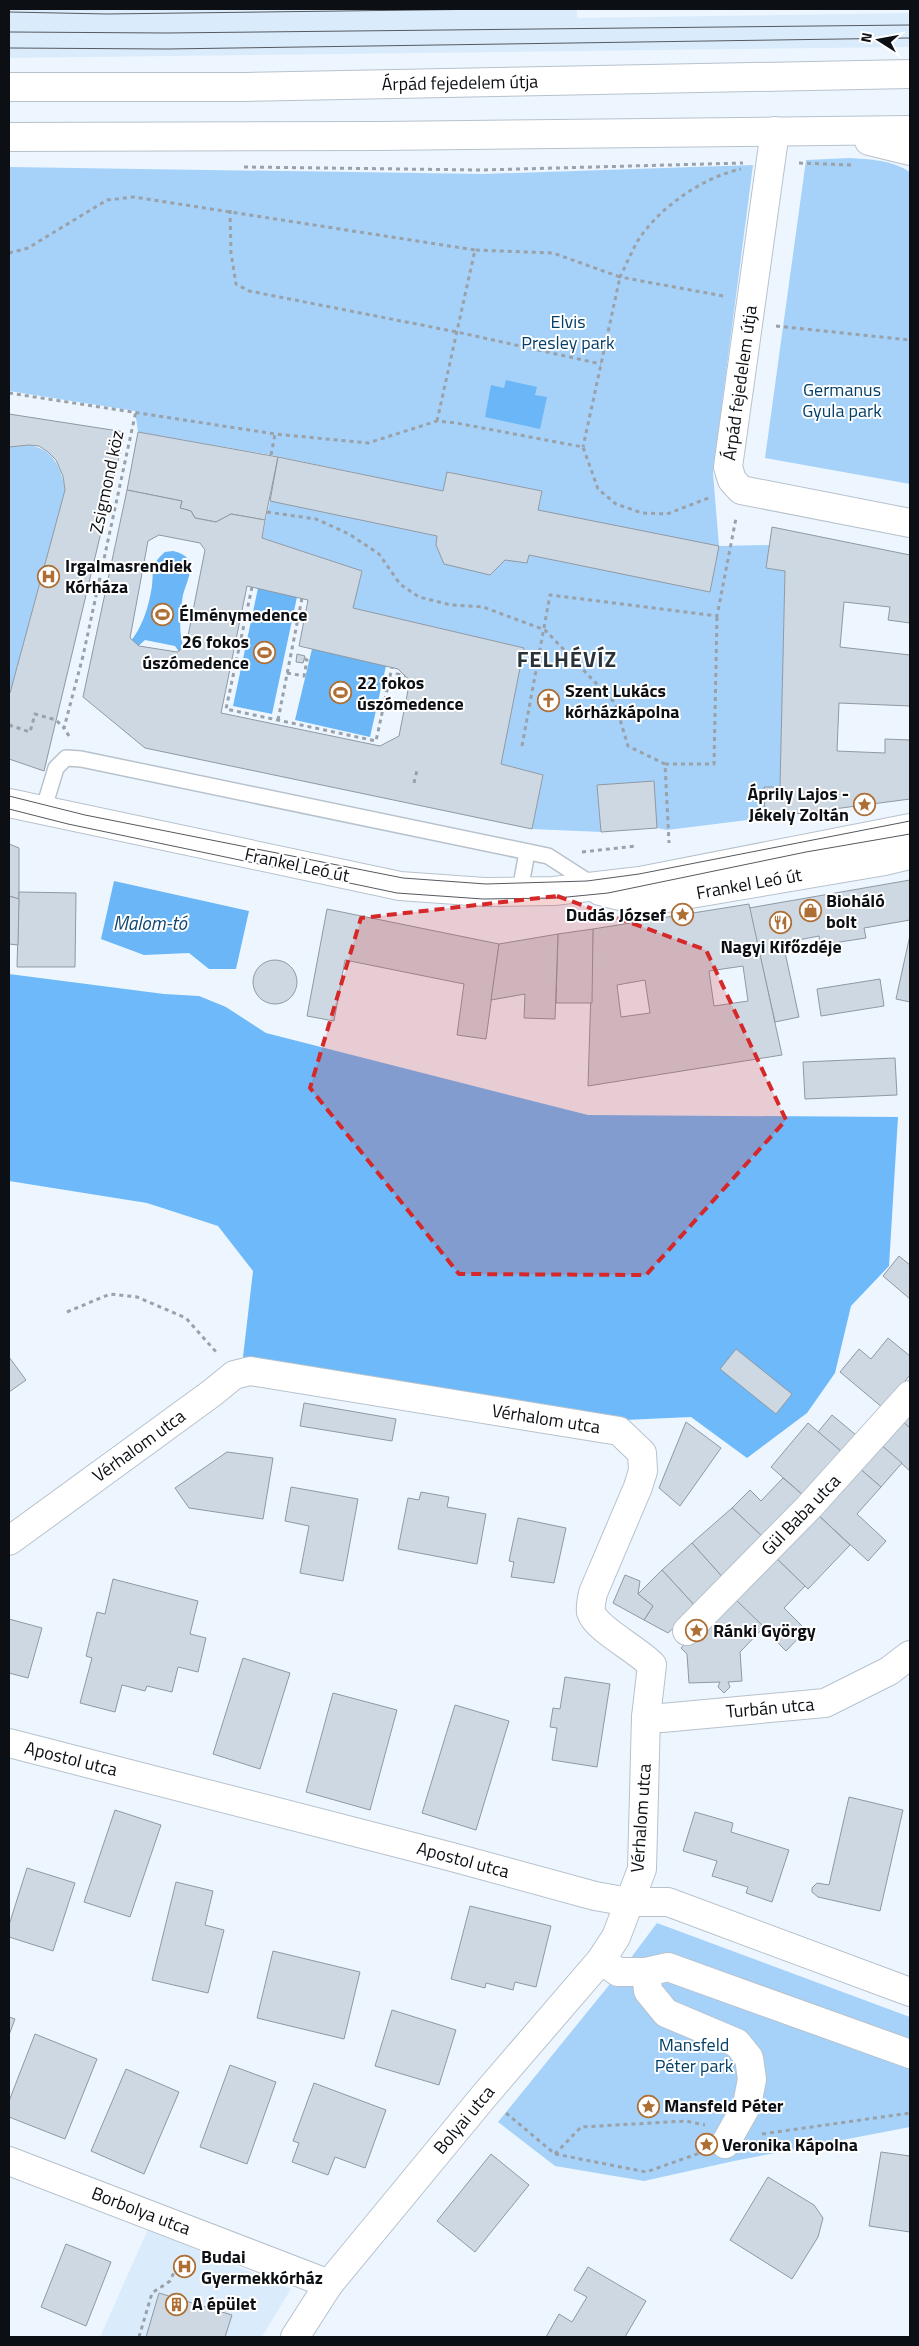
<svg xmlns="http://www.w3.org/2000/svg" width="919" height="2346" font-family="'Titillium Web',sans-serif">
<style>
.built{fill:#daecfc}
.green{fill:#a6d2fa}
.forest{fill:#6eb9fa}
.water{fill:#6ab6f6}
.building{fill:#cdd8e2;stroke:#8f99a3;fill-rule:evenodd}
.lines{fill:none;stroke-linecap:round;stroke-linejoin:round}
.service-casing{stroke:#b7c2cc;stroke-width:18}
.minor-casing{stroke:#b7c2cc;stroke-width:30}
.tertiary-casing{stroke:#b7c2cc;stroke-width:30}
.secondary-casing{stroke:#b7c2cc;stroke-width:30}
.path{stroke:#9aa1a8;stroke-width:3;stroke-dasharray:4 4;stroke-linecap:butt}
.service{stroke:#fff;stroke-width:15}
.minor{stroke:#fff;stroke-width:28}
.tertiary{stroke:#fff;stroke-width:28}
.secondary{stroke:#fff;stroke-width:28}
.tram{stroke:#555a60;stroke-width:1}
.marked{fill:#d62828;fill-opacity:0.2;stroke:#d62828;stroke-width:4;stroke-dasharray:10 6;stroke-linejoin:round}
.labels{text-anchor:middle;stroke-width:4;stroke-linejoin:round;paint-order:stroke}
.street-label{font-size:18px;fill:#0c0f13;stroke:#fff}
.park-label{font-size:18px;fill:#033f68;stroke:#fff}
.poi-label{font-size:18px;font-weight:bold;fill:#0c0f13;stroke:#fff;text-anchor:start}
.water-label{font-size:19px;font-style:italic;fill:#0d4670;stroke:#fff}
.district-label{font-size:22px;font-weight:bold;letter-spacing:1px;fill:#29323a;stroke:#fff}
</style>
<rect width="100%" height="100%" fill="#edf6ff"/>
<g class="built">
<path d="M9,9H577V18L910,13V47L9,58Z"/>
<path d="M148,2229L291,2289L262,2337H100Z"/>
</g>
<g class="green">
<path d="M849,158C870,159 892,160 910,172V484L765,458L806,160Z"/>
<path d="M753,165L713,473L719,546L770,545L766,568L785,571L780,787H764L765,818L667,830L657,828L597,785L601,832L532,829L543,775L501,764L524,648L353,608L362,571L262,538L270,501L437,536L436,545L444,564L505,560L529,555L710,592L719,546L538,510L542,491L448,472L443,491L271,455L138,432L135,411L9,391L10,167L483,174Z"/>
<path d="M29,445C53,449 61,467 65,490L10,693L9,447Z"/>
<path d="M657,1923L910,2017V2127L734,2161L644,2181L555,2166L498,2122L627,1963Z"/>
</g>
<path class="forest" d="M9,974L164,994L199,996L226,1007L266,1033L588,1115L898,1117L889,1266L851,1306L835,1373L807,1413L747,1458L691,1417L624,1420L243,1357L253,1271L218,1226L147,1203L9,1181Z"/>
<g class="water">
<path d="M506,380L537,387L535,395L547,397L540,429L485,417L491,385L504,388Z"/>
<path d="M173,551C201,557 188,577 183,595C180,611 178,636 185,650L180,653L175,646L145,640L135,649L129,643C142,629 149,606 152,586C154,569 150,565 165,552Z"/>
<path d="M258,588L297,597L272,714L233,706Z"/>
<path d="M312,649L386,666L370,737L295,720Z"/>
<path d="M114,881L249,911L236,969H209L189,953L144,955L101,939Z"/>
</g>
<g class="building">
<path d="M9,414L125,432L44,771L9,759V693H10L65,490L63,476L56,460L48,452L39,446L29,445L9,447Z"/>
<path d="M138,432L278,457L265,520L231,514L216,522L195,518L191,511L180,508L182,501L127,490Z"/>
<path d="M278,457L443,491L447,472L542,491L538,510L719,546L710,592L529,555L527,563L505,560L490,575L444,564L436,545L437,536L270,501Z"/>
<path d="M127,490L182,501L180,508L191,511L195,518L216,522L231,514L265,520L262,538L362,571L353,608L524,648L501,764L543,775L532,829L145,748L83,697ZM159,535L200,543L205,550L186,646L177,652L139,646L130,638L148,541ZM247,586L308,600L299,646L398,669L405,676L410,680L399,736L380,746L221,713Z"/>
<path d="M772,527L910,555V623L888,620L890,607L844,602L840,647L910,655V706L839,703L837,751L885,753V739L910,740V799L765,818L764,787H780L785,571L766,568Z"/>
<path d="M297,654L305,656L303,663L296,662Z"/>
<path d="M654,781L657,828L601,832L597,785Z"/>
<path d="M9,844L19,848V899L9,896Z"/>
<path d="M910,880V920L864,928L866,938L820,945L819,936L783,943L799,1017L775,1022L749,908Z"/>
<path d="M19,892L76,893L75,967H17Z"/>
<path d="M9,896L19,899L18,945L9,944Z"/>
<path d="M749,904L782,1055L588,1086L593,929ZM743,966L748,1001L714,1006L709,971ZM645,980L650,1013L621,1017L617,985Z"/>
<path d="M327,909L499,944L486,1039L457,1035L464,984L345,960L334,1021L307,1016Z"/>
<path d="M593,929L592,1003H556L558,934Z"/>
<path d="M558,934L555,1019L524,1018L525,994L491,1000L499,944Z"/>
<path d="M910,935V1002L896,999Z"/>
<circle cx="275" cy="982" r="22"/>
<path d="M880,979L884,1006L821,1016L817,989Z"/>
<path d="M895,1058L897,1095L805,1099L803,1062Z"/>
<path d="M899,1256L910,1265V1299L883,1276Z"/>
<path d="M888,1338L910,1356V1375L883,1408L840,1372L859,1349L871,1359Z"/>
<path d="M736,1349L792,1394L776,1414L720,1369Z"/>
<path d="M9,1357L26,1380L9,1392Z"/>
<path d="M304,1403L396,1419L392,1441L300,1426Z"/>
<path d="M910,1408V1428L900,1419Z"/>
<path d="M832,1415L856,1435L842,1452L818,1432Z"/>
<path d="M900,1419L910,1428V1471L880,1444Z"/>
<path d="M686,1422L721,1448L680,1506L659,1488Z"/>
<path d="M808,1423L842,1452L804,1496L771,1467Z"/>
<path d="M880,1444L902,1463L881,1487L859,1468Z"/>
<path d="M227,1452L273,1458L263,1519L189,1508L175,1488Z"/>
<path d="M859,1468L881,1487L857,1514L886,1541L868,1561L817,1514Z"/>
<path d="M783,1478L804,1496L765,1539L732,1508L750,1490L761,1501Z"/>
<path d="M291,1487L358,1499L343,1581L300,1573L309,1526L285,1521Z"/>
<path d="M421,1492L449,1497L447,1507L486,1514L477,1564L398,1549L408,1498L419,1500Z"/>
<path d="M732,1508L765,1539L725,1580L692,1543Z"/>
<path d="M817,1514L850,1545L808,1589L774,1556Z"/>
<path d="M518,1518L566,1528L554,1583L511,1577L514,1562L509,1561Z"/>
<path d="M692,1543L725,1580L696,1607L662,1570Z"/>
<path d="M774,1556L805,1586L784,1608L806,1630L786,1651L732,1596Z"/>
<path d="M662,1570L696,1607L668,1633L644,1620L653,1606L638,1594Z"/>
<path d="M625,1575L640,1581L638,1594L653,1606L644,1620L613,1603Z"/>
<path d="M113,1579L198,1601L190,1634L206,1638L198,1672L178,1667L172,1692L147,1686L145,1691L122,1685L115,1712L80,1703L92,1658L86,1656L97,1612L105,1614Z"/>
<path d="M732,1596L764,1627L740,1652L742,1681L728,1682L730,1687L724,1693L718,1687L720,1682L689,1683L687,1654L681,1648Z"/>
<path d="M9,1619L42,1628L28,1678L9,1673Z"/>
<path d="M243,1658L290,1673L260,1769L213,1754Z"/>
<path d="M565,1677L610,1684L597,1767L552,1760L557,1728L550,1727L553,1708L560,1709Z"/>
<path d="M333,1693L397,1710L370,1810L306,1792Z"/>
<path d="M455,1705L509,1721L476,1830L422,1813Z"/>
<path d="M849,1797L903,1810L880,1911L818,1897L812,1892V1888L817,1883L829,1885Z"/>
<path d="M115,1810L161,1825L130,1917L84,1902Z"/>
<path d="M695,1812L733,1823L731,1832L789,1850L772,1902L746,1893L748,1887L712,1876L717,1861L683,1851Z"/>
<path d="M27,1868L75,1883L53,1951L9,1937V1925Z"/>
<path d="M176,1882L213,1891L205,1925L224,1930L208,1993L152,1980Z"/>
<path d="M470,1906L551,1926L536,1987L515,1982L513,1990L486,1983L485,1988L451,1979Z"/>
<path d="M273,1951L360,1972L344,2039L257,2018Z"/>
<path d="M392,2010L456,2030L439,2085L375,2066Z"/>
<path d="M9,2017L15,2019L9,2035Z"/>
<path d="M35,2034L97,2059L65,2139L9,2117V2101Z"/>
<path d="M230,2065L276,2082L247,2164L200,2147Z"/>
<path d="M126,2069L179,2092L144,2174L91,2151Z"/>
<path d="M314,2083L386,2110L365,2168L335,2157L328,2175L292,2162L299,2143L293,2141Z"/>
<path d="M881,2152L910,2156V2232L869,2226Z"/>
<path d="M491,2154L529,2185L475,2252L437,2221Z"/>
<path d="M768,2177L814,2205L823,2218L818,2237L792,2279L730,2240Z"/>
<path d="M66,2244L111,2262L86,2326L41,2307Z"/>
<path d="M588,2267L646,2301L625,2337H546L559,2314L572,2322L587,2297L574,2290Z"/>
<path d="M159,2293L232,2315L225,2337H146Z"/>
</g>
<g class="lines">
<defs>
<g id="service">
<path d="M43,811L56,768L66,758L81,759L548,856L587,881L589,888"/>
<path d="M520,891L527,852"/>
</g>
<g id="minor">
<path d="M775,131L728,467L732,480L741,490L910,523"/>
<path d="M9,1541L212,1393L234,1375L250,1371L619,1431L642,1453L643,1471L638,1487L593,1593C592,1598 590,1607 591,1612C596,1629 637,1649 652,1665L646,1717L642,1869L616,1937L601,1960L484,2096L329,2284L295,2337"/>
<path d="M687,1631L809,1507L910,1395"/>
<path d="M646,1717L662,1718L825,1703L889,1671L910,1655"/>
<path d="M9,1743L452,1857L595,1896L629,1902H668L910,1992"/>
<path d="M601,1960L618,1972H646L668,1967L910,2054"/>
<path d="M646,1972L648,1991L666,2013L737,2043L749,2058L752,2079L747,2105L725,2144"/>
<path d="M9,2161L329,2284"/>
</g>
<g id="tertiary">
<path d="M9,803L400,886L484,892L554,891L640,881L910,828"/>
<path d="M600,891L643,902L885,861L910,855"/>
</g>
<g id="secondary">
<path d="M9,87H246L910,74"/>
<path d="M9,137L380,136L910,130"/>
<path d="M869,141L910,151"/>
</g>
</defs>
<use href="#service" class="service-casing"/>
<use href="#minor" class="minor-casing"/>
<use href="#tertiary" class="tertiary-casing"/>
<use href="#secondary" class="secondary-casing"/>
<g class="path">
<path d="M799,163L853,165"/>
<path d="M244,167L481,170L743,163"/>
<path d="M230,210L231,253L236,284L249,291L457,332L601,364"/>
<path d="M9,253L28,248L107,200L134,197L475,250"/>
<path d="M723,296L620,277C626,265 631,253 637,242C658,208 703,177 741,169"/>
<path d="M776,326L910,340"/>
<path d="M9,393L275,434L368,443L437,421L456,423L583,447L598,489L616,504L642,513L667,514L711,497"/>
<path d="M437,421L475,250L553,253L620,277L583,447"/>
<path d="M271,455L275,434"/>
<path d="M267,512L316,519L349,534L379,554L400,584L419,597L451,605L483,607L545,630L615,703L628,746L665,764L669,843"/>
<path d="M252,587L226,709L376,741L392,667"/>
<path d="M287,673L304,676L307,660L304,659"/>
<path d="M388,685L401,688L402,683L396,682L397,674L405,676"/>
<path d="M278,720L302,598"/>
<path d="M9,725L30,732L35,714L56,720L64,728"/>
<path d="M69,736L64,728L83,656L136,411"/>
<path d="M522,746L550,595L717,616L736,518"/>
<path d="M665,764H714L717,616"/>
<path d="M414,783L417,770"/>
<path d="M582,852L636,846"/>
<path d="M67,1312L110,1294L137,1297L186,1318L217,1353"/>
<path d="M506,2113L555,2154L646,2172L700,2153"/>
<path d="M762,2134L910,2113"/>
<path d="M555,2154L581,2127L686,2121L705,2125"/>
<path d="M139,2337L152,2293L170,2281L181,2257"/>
</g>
<use href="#service" class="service"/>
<use href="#minor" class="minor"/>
<use href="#tertiary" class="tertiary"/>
<use href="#secondary" class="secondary"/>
<g class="tram">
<path d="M9,12L107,14L498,9"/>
<path d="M9,32L166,33L910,25"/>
<path d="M9,48L167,49L910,38"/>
<path d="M9,796L85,815L403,878L486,884L587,881L639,874L910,821"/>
<path d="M9,809L68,824L397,893L483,899L557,898L608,893L806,852L910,834"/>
</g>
</g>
<path class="marked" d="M557,896L706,950L786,1120L646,1275L459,1274L310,1088L361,918Z"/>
<defs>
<symbol id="hospital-ring" viewBox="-11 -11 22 22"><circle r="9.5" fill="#fff" stroke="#ae6f35" stroke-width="1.5"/><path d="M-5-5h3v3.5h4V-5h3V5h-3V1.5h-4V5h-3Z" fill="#ae6f35"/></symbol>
<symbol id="stadium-ring" viewBox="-11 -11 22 22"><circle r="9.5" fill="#fff" stroke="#ae6f35" stroke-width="1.5"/><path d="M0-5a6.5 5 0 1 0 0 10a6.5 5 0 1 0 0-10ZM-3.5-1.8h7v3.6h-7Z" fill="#ae6f35"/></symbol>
<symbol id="church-ring" viewBox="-11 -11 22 22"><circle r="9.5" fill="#fff" stroke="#ae6f35" stroke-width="1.5"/><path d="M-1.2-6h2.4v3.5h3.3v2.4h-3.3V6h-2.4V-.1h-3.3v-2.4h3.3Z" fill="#ae6f35"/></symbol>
<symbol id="sight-ring" viewBox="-11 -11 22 22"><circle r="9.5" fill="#fff" stroke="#ae6f35" stroke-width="1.5"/><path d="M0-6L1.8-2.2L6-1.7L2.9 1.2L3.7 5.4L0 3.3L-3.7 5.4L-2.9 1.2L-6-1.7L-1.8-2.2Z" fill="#ae6f35"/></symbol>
<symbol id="shop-ring" viewBox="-11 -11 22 22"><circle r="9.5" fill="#fff" stroke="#ae6f35" stroke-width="1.5"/><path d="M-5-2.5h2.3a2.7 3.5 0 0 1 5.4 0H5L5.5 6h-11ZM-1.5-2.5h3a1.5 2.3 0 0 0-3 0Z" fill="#ae6f35"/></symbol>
<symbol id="restaurant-ring" viewBox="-11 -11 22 22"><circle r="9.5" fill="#fff" stroke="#ae6f35" stroke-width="1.5"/><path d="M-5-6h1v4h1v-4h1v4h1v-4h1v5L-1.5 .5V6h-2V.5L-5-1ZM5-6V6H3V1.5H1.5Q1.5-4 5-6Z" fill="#ae6f35"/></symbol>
<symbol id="building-ring" viewBox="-11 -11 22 22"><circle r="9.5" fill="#fff" stroke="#ae6f35" stroke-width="1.5"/><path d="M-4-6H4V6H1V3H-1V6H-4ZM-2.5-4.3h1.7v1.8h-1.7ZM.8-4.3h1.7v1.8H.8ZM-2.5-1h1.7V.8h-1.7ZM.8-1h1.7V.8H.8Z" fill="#ae6f35"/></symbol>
</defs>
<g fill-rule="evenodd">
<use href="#hospital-ring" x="36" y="564" width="25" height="25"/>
<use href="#stadium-ring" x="150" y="602" width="25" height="25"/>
<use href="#stadium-ring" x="252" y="640" width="25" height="25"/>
<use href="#stadium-ring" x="328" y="680" width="25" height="25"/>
<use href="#church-ring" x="536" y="688" width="25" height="25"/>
<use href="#sight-ring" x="852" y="792" width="25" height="25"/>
<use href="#shop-ring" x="798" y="898" width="25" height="25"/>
<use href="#sight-ring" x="670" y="902" width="25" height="25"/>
<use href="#restaurant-ring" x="768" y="910" width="25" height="25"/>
<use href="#sight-ring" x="684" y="1618" width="25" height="25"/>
<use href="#sight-ring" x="636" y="2094" width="25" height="25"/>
<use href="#sight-ring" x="694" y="2132" width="25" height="25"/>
<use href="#hospital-ring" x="172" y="2254" width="25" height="25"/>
<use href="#building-ring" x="164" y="2292" width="25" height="25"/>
</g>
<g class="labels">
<g class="street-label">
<text transform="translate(460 83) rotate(-1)" y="6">Árpád fejedelem útja</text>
<text transform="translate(740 383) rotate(-82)" y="6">Árpád fejedelem útja</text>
<text transform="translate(107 482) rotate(-78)" y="6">Zsigmond köz</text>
<text transform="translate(297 865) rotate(12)" y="6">Frankel Leó út</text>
<text transform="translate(749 884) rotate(-10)" y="6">Frankel Leó út</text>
<text transform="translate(546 1419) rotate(9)" y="6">Vérhalom utca</text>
<text transform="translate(139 1446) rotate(-36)" y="6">Vérhalom utca</text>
<text transform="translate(801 1515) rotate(-46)" y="6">Gül Baba utca</text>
<text transform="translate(770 1708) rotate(-5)" y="6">Turbán utca</text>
<text transform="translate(71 1759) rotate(14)" y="6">Apostol utca</text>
<text transform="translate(641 1818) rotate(-86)" y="6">Vérhalom utca</text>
<text transform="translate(463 1860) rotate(15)" y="6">Apostol utca</text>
<text transform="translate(464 2120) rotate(-50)" y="6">Bolyai utca</text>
<text transform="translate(141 2211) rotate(21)" y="6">Borbolya utca</text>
</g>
<g class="park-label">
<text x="568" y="328">Elvis<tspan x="568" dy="21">Presley park</tspan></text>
<text x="842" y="396">Germanus<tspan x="842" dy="21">Gyula park</tspan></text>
<text x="694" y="2051">Mansfeld<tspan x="694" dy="21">Péter park</tspan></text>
</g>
<g class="poi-label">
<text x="65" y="572">Irgalmasrendiek<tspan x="65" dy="21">Kórháza</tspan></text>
<text x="179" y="621">Élménymedence</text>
<text x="249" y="648" text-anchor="end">26 fokos<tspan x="249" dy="21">úszómedence</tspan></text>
<text x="357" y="689">22 fokos<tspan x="357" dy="21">úszómedence</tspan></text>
<text x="565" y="697">Szent Lukács<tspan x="565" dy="21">kórházkápolna</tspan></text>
<text x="849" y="800" text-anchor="end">Áprily Lajos -<tspan x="849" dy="21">Jékely Zoltán</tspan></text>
<text x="826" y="907">Bioháló<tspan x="826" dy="21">bolt</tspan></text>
<text x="666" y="921" text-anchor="end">Dudás József</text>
<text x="781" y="953" text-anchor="middle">Nagyi Kifőzdéje</text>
<text x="713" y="1637">Ránki György</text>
<text x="664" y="2112">Mansfeld Péter</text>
<text x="722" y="2151">Veronika Kápolna</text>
<text x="201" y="2263">Budai<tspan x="201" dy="21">Gyermekkórház</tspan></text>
<text x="192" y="2310">A épület</text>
</g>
<g class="water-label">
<text x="150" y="930">Malom-tó</text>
</g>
<g class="district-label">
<text x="567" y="667">FELHÉVÍZ</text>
</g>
</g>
<rect width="919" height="2346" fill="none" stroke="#0c0f13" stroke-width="20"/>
<g transform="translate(879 40) rotate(281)" stroke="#ffffff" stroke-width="4" paint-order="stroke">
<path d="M0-4L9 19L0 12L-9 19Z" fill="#0c0f13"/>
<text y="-8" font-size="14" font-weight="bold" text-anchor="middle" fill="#0c0f13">N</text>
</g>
</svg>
